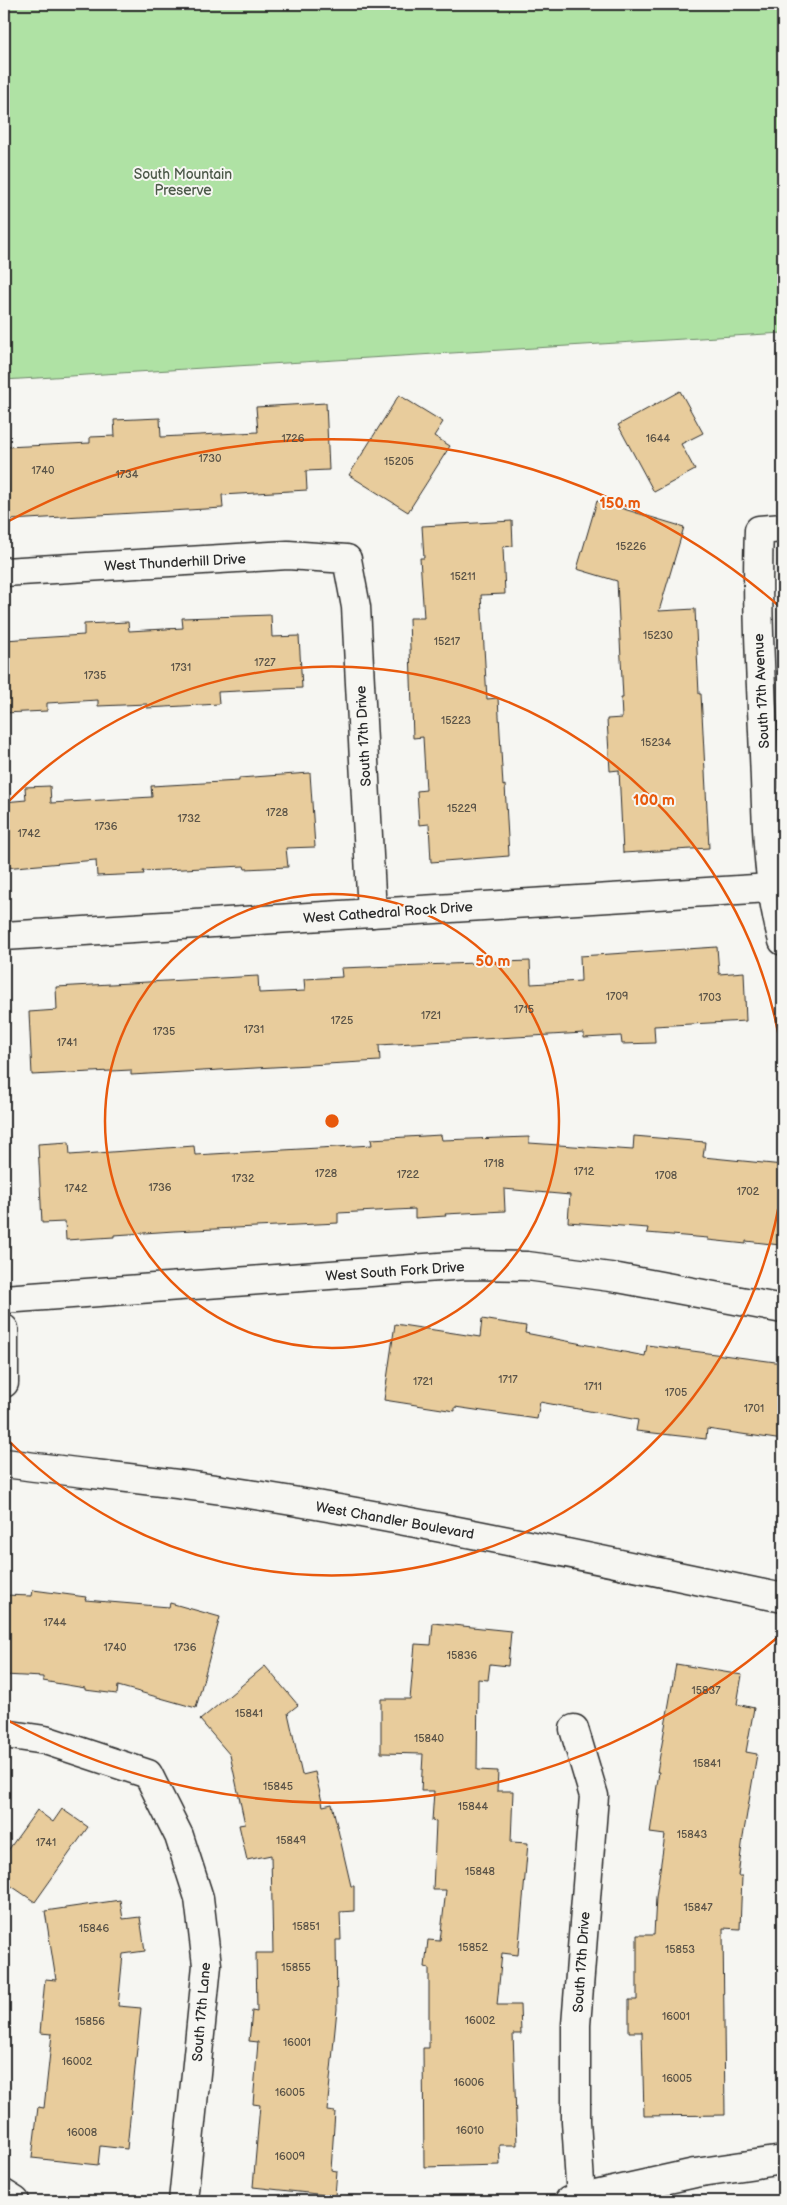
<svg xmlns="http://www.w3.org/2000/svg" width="787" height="2205" font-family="'Balsamiq Sans',sans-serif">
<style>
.green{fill:#afe2a4;stroke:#6d8668}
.building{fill:#e8cc9c;stroke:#2b2b2b}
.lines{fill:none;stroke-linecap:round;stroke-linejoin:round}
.minor-casing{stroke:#2b2b2b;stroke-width:31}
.tertiary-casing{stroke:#2b2b2b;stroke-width:31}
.minor{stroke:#f6f6f2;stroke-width:28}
.tertiary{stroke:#f6f6f2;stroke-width:28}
.ring{fill:none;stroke:#e8590c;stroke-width:2.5}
.labels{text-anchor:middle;stroke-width:4;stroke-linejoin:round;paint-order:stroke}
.number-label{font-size:11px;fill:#5a5347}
.park-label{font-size:14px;fill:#4c5949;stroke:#f6f6f2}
.street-label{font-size:14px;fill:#2b2b2b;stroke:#f6f6f2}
.centre{fill:#e8590c;stroke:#f6f6f2;stroke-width:2.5}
.ring-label{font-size:15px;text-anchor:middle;font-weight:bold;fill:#e8590c;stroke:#f6f6f2;stroke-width:4;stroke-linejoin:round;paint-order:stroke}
</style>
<rect width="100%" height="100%" fill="#f6f6f2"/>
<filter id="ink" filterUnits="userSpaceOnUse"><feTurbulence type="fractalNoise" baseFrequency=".02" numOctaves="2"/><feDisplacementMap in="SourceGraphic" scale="10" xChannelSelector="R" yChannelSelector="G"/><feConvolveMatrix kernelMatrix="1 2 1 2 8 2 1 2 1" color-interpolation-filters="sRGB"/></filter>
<g filter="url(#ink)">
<path class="green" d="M4,4H783V333L4,380Z"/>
<g class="building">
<path d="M680,391L703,433L681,444L695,470L654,492L618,425Z"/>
<path d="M399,395L443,422L434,436L450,446L408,512L349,475Z"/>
<path d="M326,403L329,470L306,471L307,490L222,495L223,508L10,520L6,447L90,443V437L115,436L114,420L160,418L161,437L258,432L256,407Z"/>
<path d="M597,501L684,527L659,611L695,609L699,694H701L709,848L623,853L619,770L610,771L607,719L622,718L621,698H623L617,581L577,569Z"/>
<path d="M512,521L513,546L503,547L505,594L481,595L487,699L498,698L503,786L505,785L509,856L431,862L429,824L419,825L417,791L426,790L423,737L413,738L409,618H424L420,558H424L422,526Z"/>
<path d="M271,615L272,637L299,636L302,688L218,692L219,704L147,708V704L98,706V700L47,703V711L4,713V640L84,635V624L128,622L129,631L183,628L182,618Z"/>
<path d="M310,773L315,847L286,848L288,867L245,869L244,866L143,871L144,874L97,876L96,860L4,868V802L26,800L25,787L50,786L51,803L152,797L151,786L239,781V778Z"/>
<path d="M717,947L719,974L744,972L746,1021L654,1026L655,1043L622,1044L621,1036L584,1038V1033L379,1045L380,1061L131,1075V1070L32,1075L29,1012L57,1010L56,987L258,976L259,993L305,991L304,979L342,977L341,968L530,961L531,984L581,981L580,956Z"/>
<path d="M441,1135L442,1140L529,1137V1143L633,1150L634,1136L705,1142L703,1157L783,1165V1219L780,1245L746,1241V1244L708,1240V1238L647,1233L648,1228L568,1222L570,1195L504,1189L505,1211L445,1214L446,1216L415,1218V1209L338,1213V1223L174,1231L114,1235V1237L66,1240L65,1222L42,1223L38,1144L69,1142L70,1155L194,1146L195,1155L372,1145L371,1139Z"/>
<path d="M482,1319L526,1326L525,1333L645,1356L647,1345L783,1363V1440L707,1429L706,1439L636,1431L638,1420L540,1402L537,1419L455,1407V1411L384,1400L395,1324L480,1337Z"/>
<path d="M33,1590L86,1597L85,1600L169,1607L170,1603L220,1617L196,1708L118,1686L117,1694L85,1690V1688L43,1681V1677L4,1675V1595L32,1596Z"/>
<path d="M433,1623L511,1631L508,1666L490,1664L488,1680L478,1679L477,1770L498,1771L497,1791H513L511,1842L528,1843L518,1955L502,1953L497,2005H520L521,2034H513L517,2145H499L500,2165L424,2167L423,2048H429V1968L425,1967L428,1940L440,1941L446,1890H433L436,1822L432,1821L434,1791H421L423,1754L381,1753V1699H410L415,1644L431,1645Z"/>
<path d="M676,1664L742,1675L737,1704L754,1708L746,1752L757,1754L743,1837L738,1876H742L740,1929L723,1928L725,2115L644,2116L642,2032H629V2000H637V1935H654L656,1897L665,1835L650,1833L659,1772H657Z"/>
<path d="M265,1666L298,1705L288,1713L302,1775L315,1772L323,1806L332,1804L351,1886H354V1911L340,1912L341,1940H336L337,2009L327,2111L335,2112L331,2170L337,2171L335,2196L253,2187L260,2105L253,2104L258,2042L249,2041L252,2011L257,2012L256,1953H273L271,1855L247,1860L239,1825L245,1824L230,1755L200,1720Z"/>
<path d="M62,1809L88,1827L35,1902L4,1881V1856L37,1810L53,1822Z"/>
<path d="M120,1900L123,1919L140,1917L145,1951L123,1954L118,2006L141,2008L127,2149L100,2146L98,2165L32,2158L38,2107L44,2108L52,2034L40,2033L45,1979L56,1980L45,1911Z"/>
</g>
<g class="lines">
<defs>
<g id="minor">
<path d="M783,528L759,530C756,605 761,680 764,755C767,818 766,881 783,941"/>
<path d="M4,572L288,555L347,559L356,607L372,913"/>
<path d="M4,936L771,888"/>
<path d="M4,1299L466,1265L527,1266L618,1278L783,1309"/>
<path d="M4,1329V1383"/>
<path d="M574,1729L594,1796L576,2025V2121L581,2199"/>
<path d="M4,1734L45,1740L148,1774L179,1836L199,1898L207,1965L183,2201"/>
<path d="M4,2194L15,2201"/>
<path d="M569,2201L695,2173L783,2160"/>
</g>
<path id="tertiary" d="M4,1463C79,1473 154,1480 229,1491C415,1519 599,1560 783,1598"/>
</defs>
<use href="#minor" class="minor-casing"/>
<use href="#tertiary" class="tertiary-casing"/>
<use href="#minor" class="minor"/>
<use href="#tertiary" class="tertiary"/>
</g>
</g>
<g class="ring">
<circle cx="332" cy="1121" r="227"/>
<path d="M783 1180A455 455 0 0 1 5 1437M5 805A455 455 0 0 1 783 1062"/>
<path d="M779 1636A682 682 0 0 1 7 1720M7 522A682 682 0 0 1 779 606"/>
</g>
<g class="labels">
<g class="number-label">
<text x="293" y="442">1726</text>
<text x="658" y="442">1644</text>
<text x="210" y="462">1730</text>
<text x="399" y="465">15205</text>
<text x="43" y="474">1740</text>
<text x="127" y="478">1734</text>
<text x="631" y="550">15226</text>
<text x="463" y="580">15211</text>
<text x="658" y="639">15230</text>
<text x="447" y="645">15217</text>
<text x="265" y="666">1727</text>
<text x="181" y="671">1731</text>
<text x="95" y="679">1735</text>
<text x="456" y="724">15223</text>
<text x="656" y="746">15234</text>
<text x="462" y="812">15229</text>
<text x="277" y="816">1728</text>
<text x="189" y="822">1732</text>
<text x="106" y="830">1736</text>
<text x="29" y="837">1742</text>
<text x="617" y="1000">1709</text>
<text x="710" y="1001">1703</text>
<text x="524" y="1013">1715</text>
<text x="431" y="1019">1721</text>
<text x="342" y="1024">1725</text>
<text x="254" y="1033">1731</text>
<text x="164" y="1035">1735</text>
<text x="67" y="1046">1741</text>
<text x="494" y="1167">1718</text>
<text x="584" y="1175">1712</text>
<text x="326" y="1177">1728</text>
<text x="408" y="1178">1722</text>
<text x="666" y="1179">1708</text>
<text x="243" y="1182">1732</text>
<text x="160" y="1191">1736</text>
<text x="76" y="1192">1742</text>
<text x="748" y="1195">1702</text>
<text x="508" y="1383">1717</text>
<text x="423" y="1385">1721</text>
<text x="593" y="1390">1711</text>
<text x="676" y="1396">1705</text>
<text x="754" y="1412">1701</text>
<text x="55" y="1626">1744</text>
<text x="115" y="1651">1740</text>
<text x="185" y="1651">1736</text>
<text x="462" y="1659">15836</text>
<text x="706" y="1694">15837</text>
<text x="249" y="1717">15841</text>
<text x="429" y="1742">15840</text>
<text x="707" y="1767">15841</text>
<text x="278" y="1790">15845</text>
<text x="473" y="1810">15844</text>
<text x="692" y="1838">15843</text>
<text x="291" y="1844">15849</text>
<text x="46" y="1846">1741</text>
<text x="480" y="1875">15848</text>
<text x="698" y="1911">15847</text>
<text x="306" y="1930">15851</text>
<text x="94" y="1932">15846</text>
<text x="473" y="1951">15852</text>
<text x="680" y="1953">15853</text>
<text x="296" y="1971">15855</text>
<text x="676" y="2020">16001</text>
<text x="480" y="2024">16002</text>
<text x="90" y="2025">15856</text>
<text x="297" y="2046">16001</text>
<text x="77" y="2065">16002</text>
<text x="677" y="2082">16005</text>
<text x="469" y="2086">16006</text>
<text x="290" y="2096">16005</text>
<text x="470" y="2134">16010</text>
<text x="82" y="2136">16008</text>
<text x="290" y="2160">16009</text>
</g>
<g class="park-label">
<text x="183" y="179">South Mountain<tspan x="183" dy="16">Preserve</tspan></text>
</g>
<g class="street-label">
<text transform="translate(175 562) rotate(-3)" y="5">West Thunderhill Drive</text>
<text transform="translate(761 691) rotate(-93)" y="5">South 17th Avenue</text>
<text transform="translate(363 736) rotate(-93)" y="5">South 17th Drive</text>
<text transform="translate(388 912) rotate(-4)" y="5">West Cathedral Rock Drive</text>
<text transform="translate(395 1271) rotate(-4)" y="5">West South Fork Drive</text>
<text transform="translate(395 1520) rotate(10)" y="5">West Chandler Boulevard</text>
<text transform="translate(581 1962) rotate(-86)" y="5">South 17th Drive</text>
<text transform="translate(201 2012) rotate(-85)" y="5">South 17th Lane</text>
</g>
</g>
<circle cx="332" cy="1121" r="8" class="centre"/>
<g class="ring-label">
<text x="620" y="508">150 m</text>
<text x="654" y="805">100 m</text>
<text x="493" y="966">50 m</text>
</g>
<rect width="787" height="2205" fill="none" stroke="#f6f6f2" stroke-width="20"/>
<rect x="10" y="10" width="767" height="2185" fill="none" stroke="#2b2b2b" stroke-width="2" filter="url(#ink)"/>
</svg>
